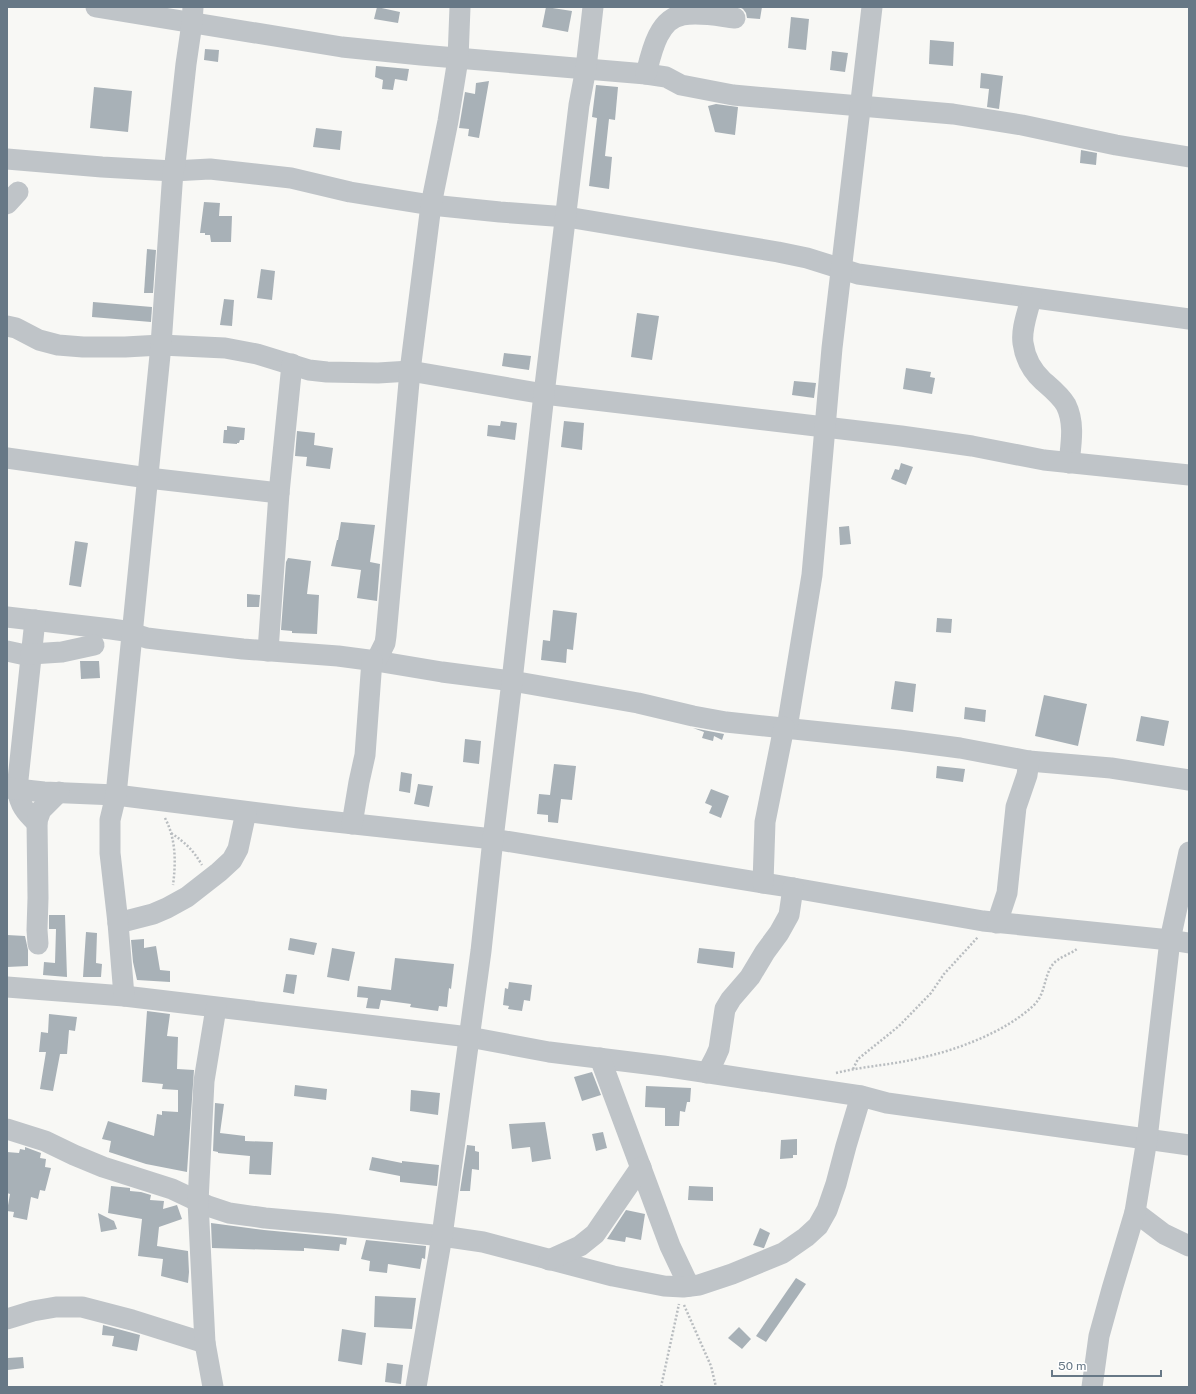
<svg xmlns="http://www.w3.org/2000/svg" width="1196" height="1394" font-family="'Public Sans',sans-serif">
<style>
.building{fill:#a8b1b7}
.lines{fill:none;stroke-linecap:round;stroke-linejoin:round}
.path{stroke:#b9bdc0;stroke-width:2.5;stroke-dasharray:2 2;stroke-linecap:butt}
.minor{stroke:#bfc4c8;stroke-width:21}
</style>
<rect width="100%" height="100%" fill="#f8f8f5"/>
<g class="building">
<path d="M377,7L400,12L398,23L374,19Z"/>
<path d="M546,7L572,11L568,32L542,27Z"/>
<path d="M739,7H762L760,19L747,18L746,13L743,9Z"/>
<path d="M791,17L809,19L806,50L788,48Z"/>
<path d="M930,40L954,42L953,66L929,64Z"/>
<path d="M205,49L219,50L218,62L204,60Z"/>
<path d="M832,51L848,53L845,72L830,70Z"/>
<path d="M376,66L409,69L407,81L395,79L393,90L382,89L383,80L375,77Z"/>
<path d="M981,73L1003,76L999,109L987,107L989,89L980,88Z"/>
<path d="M489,81L479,138L468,136L469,129L459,128L465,92L475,94L476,83Z"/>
<path d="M596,85L618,87L615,120L609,119L605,156L612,157L609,189L589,186L597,118L592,117Z"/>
<path d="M94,87L132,91L128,132L90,128Z"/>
<path d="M716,104L738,107L735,135L715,132L708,106Z"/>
<path d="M316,128L342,131L340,150L313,147Z"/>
<path d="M1081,150L1097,153L1096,165L1080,163Z"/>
<path d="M204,202L220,203L219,216H232L231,242H211L210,235H205V233H200Z"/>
<path d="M147,249L156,250L153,293H144Z"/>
<path d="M261,269L275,271L272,300L257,298Z"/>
<path d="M224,299L234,300L232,326L220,325Z"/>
<path d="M93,302L152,307L151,322L92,317Z"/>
<path d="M637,313L659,316L652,360L631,357Z"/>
<path d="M504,353L531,356L529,370L502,366Z"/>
<path d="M906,368L931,372L930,377L935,378L932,394L903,389Z"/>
<path d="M794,381L816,383L814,398L792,395Z"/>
<path d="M501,421L517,423L515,440L487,436L488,425L500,426Z"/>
<path d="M564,421L584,423L582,450L561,447Z"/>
<path d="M227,426L245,428L244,440H240L239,443H237V444L223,443L224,430H227Z"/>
<path d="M297,431L315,433L314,445L333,448L330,469L306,466L307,457L295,456Z"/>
<path d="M901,463L913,467L906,485L891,479L895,469L899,470Z"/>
<path d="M341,522L375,525L370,562L380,564L377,601L357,598L361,570L331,566L337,540H338Z"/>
<path d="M849,526L851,544L840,545L839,527Z"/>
<path d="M75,541L88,543L81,587L69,585Z"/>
<path d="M288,558L311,561L307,594L319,595L317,634L292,633V631L281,630L286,562Z"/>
<path d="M247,594L260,595L259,607H247Z"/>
<path d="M553,610L577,613L573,650L567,649L566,663L541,660L543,640L550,641Z"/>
<path d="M937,618L952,619L951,633L936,632Z"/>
<path d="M80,661H99L100,678L81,679Z"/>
<path d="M895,681L916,684L913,712L891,709Z"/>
<path d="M1044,695L1087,704L1078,746L1035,736Z"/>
<path d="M965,707L986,710L985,722L964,719Z"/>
<path d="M1141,716L1169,721L1164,746L1136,741Z"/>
<path d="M693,728L724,734L722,740L714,736L713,741L702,738L704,732Z"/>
<path d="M465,739L481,741L479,764L463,762Z"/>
<path d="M554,764L576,766L572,800L561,799L558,823L548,822V815L537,814L539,794L550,795Z"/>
<path d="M937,766L965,769L963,782L936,778Z"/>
<path d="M401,772L412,774L410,793L399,791Z"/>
<path d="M418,784L433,786L429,807L414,804Z"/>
<path d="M711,789L729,796L721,818L709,813L712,806L705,803Z"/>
<path d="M49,915H65L67,977L43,975L44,962L55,963L56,929H49Z"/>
<path d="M86,932L97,933L96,963L102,964L101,977H83Z"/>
<path d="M7,935L25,936L28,950V966L7,967Z"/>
<path d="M290,938L317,943L314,955L288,950Z"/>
<path d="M144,939V948L156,946L160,970L170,971V982L137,980L133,962L131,940Z"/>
<path d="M332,948L355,952L349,981L327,977Z"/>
<path d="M699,948L735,952L733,968L697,963Z"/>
<path d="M395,958L454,964L451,989L449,988L447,1007L439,1006L438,1011L410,1007L411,1004L381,1000L379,1009L366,1008L368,998L357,997L358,986L391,990Z"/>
<path d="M286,974L297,975L294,994L283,992Z"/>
<path d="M509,982L532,985L530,1001L524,1000L522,1011L508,1009L509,1006L503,1005L505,988L508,989Z"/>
<path d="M147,1011L170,1014L167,1036L178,1037L177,1069L194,1070L187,1172L146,1164L109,1152L111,1141L102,1139L108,1121L154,1136L157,1114L162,1115V1111L178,1112V1090L162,1089L163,1084L142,1082Z"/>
<path d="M49,1014L77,1017L75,1031L69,1030L67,1054H60L53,1091L40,1089L46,1052H39L41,1032L48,1033Z"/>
<path d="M592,1072L601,1095L582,1101L574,1077Z"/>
<path d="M295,1085L327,1089L326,1100L294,1096Z"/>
<path d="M646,1086L691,1088L690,1102H687L685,1112L680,1111L679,1126H665V1108L645,1107Z"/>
<path d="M411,1090L440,1093L438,1115L410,1111Z"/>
<path d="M215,1103L224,1104L220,1133L245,1136V1141L273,1142L271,1175L249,1174L250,1156L218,1153V1152L213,1151Z"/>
<path d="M545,1122L551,1159L532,1162L530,1147L512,1149L509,1124Z"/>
<path d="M603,1132L607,1148L596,1151L592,1134Z"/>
<path d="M797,1139V1155H793V1158L780,1159L781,1140Z"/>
<path d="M467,1145L475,1146V1151L479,1152V1170L472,1169L470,1191H460Z"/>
<path d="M25,1147L41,1153L40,1158L46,1159L45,1167L51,1168L45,1191L40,1190L38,1199L31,1197L27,1220L13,1217L14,1212L7,1211L10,1194L7,1193V1152L19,1153L20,1149L25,1150Z"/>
<path d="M372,1157L402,1163V1161L439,1165L437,1186L400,1182V1176L369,1170Z"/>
<path d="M111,1186L130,1188V1191L141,1192L151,1195L150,1200L164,1201L163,1209L177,1205L182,1219L159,1227L157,1246L188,1251L189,1272L188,1283L161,1276L163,1259L138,1256L142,1219L108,1213Z"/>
<path d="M689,1186L713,1187V1201L688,1200Z"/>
<path d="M626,1210L645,1214L641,1240L626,1237L625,1242L607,1239Z"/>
<path d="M98,1213L114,1221L117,1229L101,1232Z"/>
<path d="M211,1223L264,1230L347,1238L346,1245L340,1244L339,1251L304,1248V1251L212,1248Z"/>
<path d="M760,1228L770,1233L764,1248H763L753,1245Z"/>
<path d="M366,1240L426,1246L425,1259L422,1258L420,1269L388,1264L387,1273L369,1271L370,1261L361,1259Z"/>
<path d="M796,1278L806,1284L766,1342L756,1336Z"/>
<path d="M375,1296L416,1298L412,1329L374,1327Z"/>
<path d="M103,1325L140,1335L137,1351L112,1346L114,1336L102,1335Z"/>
<path d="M739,1327L751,1339L742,1349L728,1338Z"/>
<path d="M342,1329L366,1333L362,1365L338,1361Z"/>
<path d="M23,1357L24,1368L8,1370V1358Z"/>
<path d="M387,1363L403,1365L401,1384L385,1382Z"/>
</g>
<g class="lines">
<g class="path">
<path d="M165,818C176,839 176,862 173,885"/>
<path d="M171,833C186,843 193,850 202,865"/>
<path d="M853,1069L858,1059L899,1026L931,993L944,974L978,937"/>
<path d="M836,1073C864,1066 892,1065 920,1058C957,1050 1005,1032 1033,1006C1047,993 1043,975 1054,963C1060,957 1070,954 1077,949"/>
<path d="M684,1305L711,1366L716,1387"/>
<path d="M661,1387L679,1304"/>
</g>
<g class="minor">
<path d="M96,7L342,47L421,55L646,74L666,77L681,85L733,95L953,114L1022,125L1116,145L1189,157"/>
<path d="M646,74C651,54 658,18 683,15C700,12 718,16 735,18"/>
<path d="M7,159L102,167L173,171L210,169L291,178L350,192L431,205L500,212L567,217L778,252L807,258L858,274L1189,319"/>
<path d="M7,204L18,192"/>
<path d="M1031,298C1028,312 1021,328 1023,343C1025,357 1032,371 1043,381C1051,388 1060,395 1066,405C1075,423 1071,444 1069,463"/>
<path d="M7,326L16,328L39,340L58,345L83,347H125L161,345L225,348L257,354L309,370L327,372L378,373L410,371L544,394L901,436L972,446L1044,460L1189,475"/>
<path d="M7,458L148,478L279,493"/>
<path d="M7,617L111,629L125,631L147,638L163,640L243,649L338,656L376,661L442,672L512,681L638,703L693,716L726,722L899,740L960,748L1029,761L1111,768L1189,780"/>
<path d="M35,620L17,789C20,805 25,812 37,823"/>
<path d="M7,651L30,656"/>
<path d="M268,651L279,493L292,364"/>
<path d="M31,654L62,652L94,645"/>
<path d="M376,661L385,643L386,636L410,371L431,205L448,121L458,59L460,7"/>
<path d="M787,728L812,575L832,348L872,7"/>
<path d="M7,788L44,792L116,795L299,818L493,839L782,886L983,921L1170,940L1189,943"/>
<path d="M352,824L359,782L365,755L372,660"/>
<path d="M763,883L765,822L784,727"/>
<path d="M118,923L153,914L167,908L187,897L219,872L232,860L238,849L246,812"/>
<path d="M997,923L1007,893L1016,807L1027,775L1029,761"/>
<path d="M38,944L37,930L38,898L37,821L41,810L59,792"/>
<path d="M7,987L124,996L469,1037L549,1052L663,1066L861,1096L887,1103L1189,1145"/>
<path d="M124,996L118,923L110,853V820L116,795L161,345L173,171L175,164L186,64L192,23L193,7"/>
<path d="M600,1058L670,1246L689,1286"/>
<path d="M707,1073L715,1058L719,1049L725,1009L731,999L750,977L765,952L779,933L789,915L793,888"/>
<path d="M7,1129L45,1141L74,1155L103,1167L172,1189L208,1206L229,1213L265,1218L332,1224L442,1236L483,1242L613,1276L664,1286L683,1287L699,1285L732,1274L783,1253L806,1237L818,1226L827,1210L836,1184L846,1146L861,1096"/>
<path d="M1135,1212L1164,1234L1189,1246"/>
<path d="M549,1260L580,1246L595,1234L641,1167"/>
<path d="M7,1319L33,1311L56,1307H82L132,1320L205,1343"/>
<path d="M213,1387L205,1343L198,1202L204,1081L216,1008"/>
<path d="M416,1387L442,1236L481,951L493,839L512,681L544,394L579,105L586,68L593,7"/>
<path d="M1092,1387L1099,1336L1112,1289L1135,1212L1147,1139L1170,940L1189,852"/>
</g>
</g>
<rect width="1196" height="1394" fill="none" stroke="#677886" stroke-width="16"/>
<path d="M1052 1370v6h109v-6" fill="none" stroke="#677886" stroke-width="2"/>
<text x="1058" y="1370" font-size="12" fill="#677886" stroke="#ffffff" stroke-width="3" paint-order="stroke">50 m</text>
</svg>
